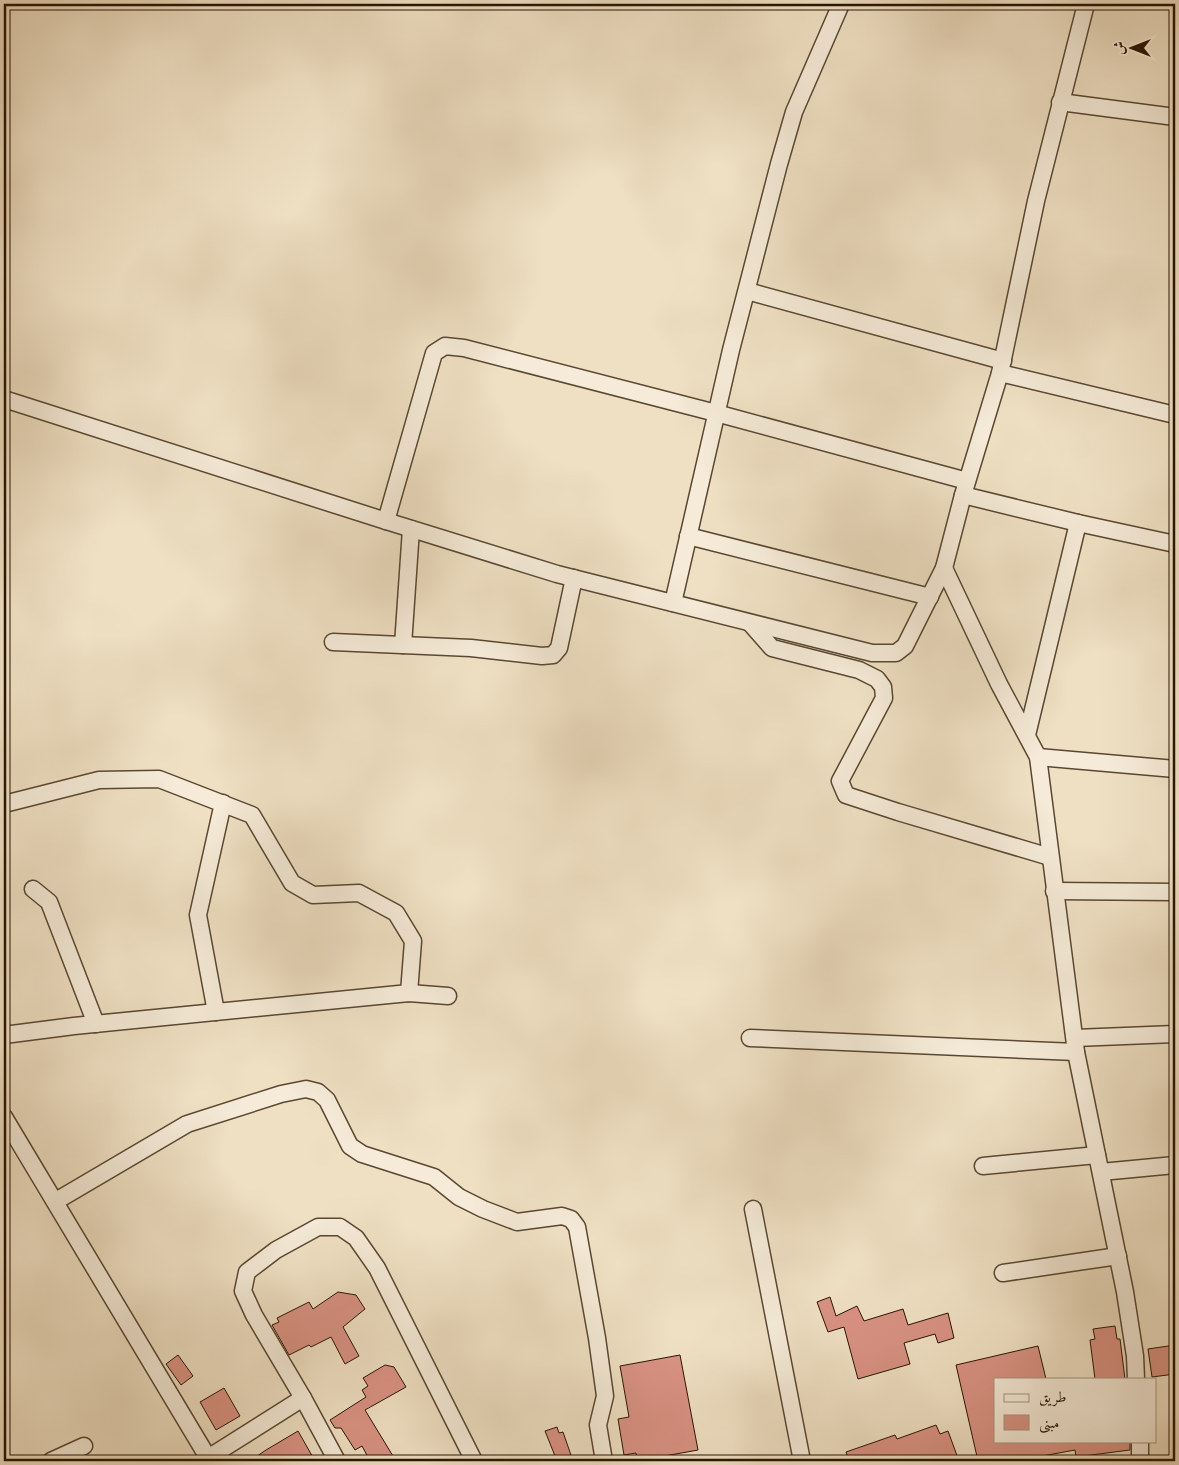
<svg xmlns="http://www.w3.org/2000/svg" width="1179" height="1465" font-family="'IM FELL English',Amiri,serif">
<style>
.building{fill:#d99283;stroke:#291401}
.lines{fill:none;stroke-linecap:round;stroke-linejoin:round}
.minor-casing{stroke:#5a4732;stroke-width:19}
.minor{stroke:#f5ebd8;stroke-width:16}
</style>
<rect width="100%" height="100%" fill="#efe0c3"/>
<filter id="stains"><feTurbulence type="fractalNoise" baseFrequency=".004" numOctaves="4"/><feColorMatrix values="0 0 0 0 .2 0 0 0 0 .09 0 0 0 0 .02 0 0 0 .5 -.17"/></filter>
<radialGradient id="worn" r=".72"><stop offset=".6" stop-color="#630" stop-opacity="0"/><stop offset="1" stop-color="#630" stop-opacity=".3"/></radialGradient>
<g class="building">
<path d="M338,1292L356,1295L365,1309L343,1327L359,1356L345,1364L331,1337L311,1347L309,1345L289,1355L272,1325L279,1322L277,1318L309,1302L313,1309Z"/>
<path d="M830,1297L836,1316L857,1306L864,1321L903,1309L908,1325L948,1313L954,1338L938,1343L935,1334L904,1343L910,1364L858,1379L844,1327L828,1332L817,1302Z"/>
<path d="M1115,1326L1117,1339H1120L1125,1379H1095L1090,1340L1095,1339L1093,1329Z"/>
<path d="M1175,1345V1374L1152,1377L1148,1349Z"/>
<path d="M1038,1346L1046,1379H995V1441H1130V1450L1076,1457L1075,1450L1026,1459V1461H978L956,1365Z"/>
<path d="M178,1355L193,1376L181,1385L166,1364Z"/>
<path d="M680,1355L698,1450L637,1461L636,1453L624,1455L618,1419L629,1417L620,1366Z"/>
<path d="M385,1365L394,1367L406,1387L365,1410L396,1461H370L362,1446L355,1450L341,1428H335L330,1420L366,1397L362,1390L368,1386L363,1378Z"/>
<path d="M224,1388L240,1416L216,1430L200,1402Z"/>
<path d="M936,1425L940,1434L948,1431L959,1461H849L846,1452L895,1435L897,1439Z"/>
<path d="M557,1427L559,1433L563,1432L573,1461H557L545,1431Z"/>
<path d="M298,1431L315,1461H250L266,1450Z"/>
</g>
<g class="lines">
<defs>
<g id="minor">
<path d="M1060,102L1175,117"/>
<path d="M747,291L1003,361"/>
<path d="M1000,373L1175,415"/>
<path d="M4,399L386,521L557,574L872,653H896L905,646L944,568L963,495L1000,373L1036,201L1086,4"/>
<path d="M963,495L1078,523L1175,544"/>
<path d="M386,521L434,353L445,346L464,348L716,413L967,481"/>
<path d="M688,536L930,597"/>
<path d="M944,568L999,684L1038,757L1076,1052L1125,1292L1135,1356L1136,1379"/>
<path d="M673,603L731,350L779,164L794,112L841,4"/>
<path d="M750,623L772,648L859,670L877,679L883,687L884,698L840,781L846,795L898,812L1050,857"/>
<path d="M333,642L471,648L542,656L553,655L559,648L574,578"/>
<path d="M403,645L411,529"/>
<path d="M1027,735L1078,523"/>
<path d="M1038,757L1175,769"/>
<path d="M4,804L99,780L159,779L252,815L292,883L313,895L359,893L396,913L413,941L409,993"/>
<path d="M33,889L49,902L96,1024"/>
<path d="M1054,891L1175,892"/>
<path d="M216,1012L198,915L223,803"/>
<path d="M4,1035L74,1026L409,993L448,996"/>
<path d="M750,1038L1076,1052"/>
<path d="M1075,1038L1175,1034"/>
<path d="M4,1117L210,1461"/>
<path d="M983,1166L1097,1155"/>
<path d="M1101,1172L1175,1165"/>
<path d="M56,1201L187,1124L281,1094L306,1089L318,1092L327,1100L350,1146L362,1154L434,1177L459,1197L483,1209L517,1222L562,1216L571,1219L577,1227L597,1338L605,1396L598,1425L604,1461"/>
<path d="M753,1209L802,1461"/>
<path d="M1003,1273L1118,1256"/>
<path d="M1140,1441V1461"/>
<path d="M208,1458L303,1398"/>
<path d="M51,1461L84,1446"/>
<path d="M337,1461L303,1398L254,1315L243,1291L247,1272L276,1250L318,1227H340L356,1238L377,1268L474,1461"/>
</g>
</defs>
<use href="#minor" class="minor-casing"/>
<use href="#minor" class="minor"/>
</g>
<rect width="1179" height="1465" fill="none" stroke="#efe0c3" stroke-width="20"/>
<rect x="5" y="5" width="1169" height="1455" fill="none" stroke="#291401" stroke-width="2.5"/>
<rect x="10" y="10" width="1159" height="1445" fill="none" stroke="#291401"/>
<rect x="994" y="1378" width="162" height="65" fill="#f5ebd8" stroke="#a39582"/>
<rect x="1004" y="1394" width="25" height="8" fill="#f5ebd8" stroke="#a39582"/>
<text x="1039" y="1402" font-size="15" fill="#291401">طريق</text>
<rect x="1004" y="1415" width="25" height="15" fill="#d99283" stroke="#a39582"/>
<text x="1039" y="1428" font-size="15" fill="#291401">مبنى</text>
<g transform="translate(1132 48) rotate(270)" stroke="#f5ebd8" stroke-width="4" paint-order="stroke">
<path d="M0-4L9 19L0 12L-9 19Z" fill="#291401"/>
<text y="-8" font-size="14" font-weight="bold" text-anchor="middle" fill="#291401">ش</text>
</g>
<rect width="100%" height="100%" filter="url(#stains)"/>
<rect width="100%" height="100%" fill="url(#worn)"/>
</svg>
